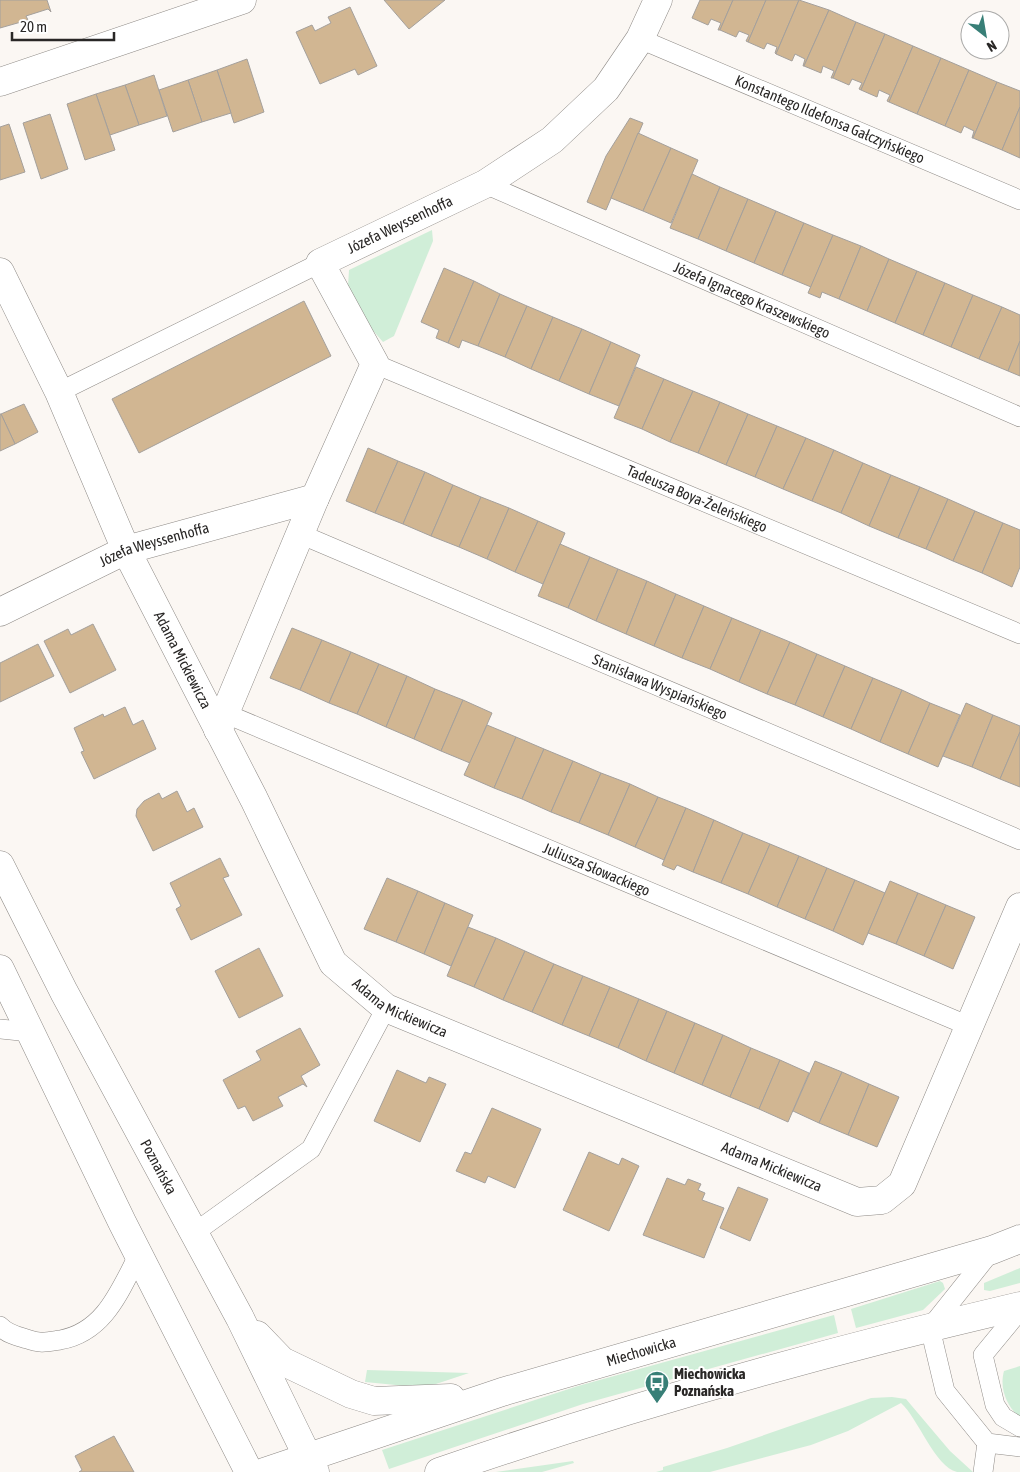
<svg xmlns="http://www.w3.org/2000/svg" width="1020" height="1472" font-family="'Asap Condensed',sans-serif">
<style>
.green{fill:#d0eed8}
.building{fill:#d1b692;stroke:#a4a09c}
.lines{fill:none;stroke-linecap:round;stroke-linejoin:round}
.lane-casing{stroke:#8e8a86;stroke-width:20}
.street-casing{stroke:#8e8a86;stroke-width:29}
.secondary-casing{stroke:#8e8a86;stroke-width:29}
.lane{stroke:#fff;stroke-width:19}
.street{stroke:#fff;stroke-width:28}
.secondary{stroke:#fff;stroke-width:28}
.labels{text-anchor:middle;stroke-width:4;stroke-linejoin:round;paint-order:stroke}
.street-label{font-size:15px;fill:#292726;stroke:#fff}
.poi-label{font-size:15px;font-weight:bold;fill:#292726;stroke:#fff;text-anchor:start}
</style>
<rect width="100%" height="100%" fill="#fbf7f3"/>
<g class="green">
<path d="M432,230L433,241L394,336L383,342L369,326L348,286L349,270Z"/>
<path d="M1020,1268V1283L990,1291L984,1290V1283Z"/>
<path d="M940,1281L943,1283L945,1289L923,1310L856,1328L851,1309Z"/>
<path d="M834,1315L838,1333L583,1404L389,1469L382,1450L578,1386Z"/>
<path d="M1020,1366V1418C1007,1406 999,1389 1004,1371Z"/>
<path d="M367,1370L469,1373L433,1385L416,1387L365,1382Z"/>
<path d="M892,1397L906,1399L950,1451L973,1472C968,1472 962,1472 957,1472C935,1467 918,1418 901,1403L848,1431L811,1445L710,1472H656L663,1470V1467L727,1448L871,1398Z"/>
<path d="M573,1461L574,1463L542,1472H496Z"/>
</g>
<g class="building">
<path d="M0,0H47L51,12L48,9L26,16L28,20L0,28Z"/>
<path d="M384,0H445L409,29Z"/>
<path d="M700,0H733L720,30H718L721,23L711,19L708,25L692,18Z"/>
<path d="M733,0H766L748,42L746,41L749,35L739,31L736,37L720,30Z"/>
<path d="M766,0H799L776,54L775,53L777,47L767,43L764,49L748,42Z"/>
<path d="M799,0L829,10L804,66H803L805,59L795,54L792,61L776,54Z"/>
<path d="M350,7L377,66L358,75L355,69L320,84L296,32L312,25L315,31L331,23L328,17Z"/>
<path d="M829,10L856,22L833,78H831L834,71L823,66L821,73L804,66Z"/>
<path d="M856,22L885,34L861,90L859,89L862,83L852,79L849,85L833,78Z"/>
<path d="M885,34L913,46L889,102L887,101L890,95L879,90L877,97L861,90Z"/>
<path d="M913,46L941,58L917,114L889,102Z"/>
<path d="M941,58L969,70L945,126L917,114Z"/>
<path d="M247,59L264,112L234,123L217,70Z"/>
<path d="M217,70L231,113L202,122L188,80Z"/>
<path d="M969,70L997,82L973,138H972L974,131L964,126L961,133L945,126Z"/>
<path d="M154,75L167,116L139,125L125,85Z"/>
<path d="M188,80L202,122L173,132L159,90Z"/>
<path d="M997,82L1020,91V107L1002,150L973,138Z"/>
<path d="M125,85L139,125L110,135L96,94Z"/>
<path d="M96,94L115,150L85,160L67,104Z"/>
<path d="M1020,107V158L1002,150Z"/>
<path d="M50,114L68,169L41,179L23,123Z"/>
<path d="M630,118L643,123L606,210L587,202L606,156Z"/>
<path d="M9,124L25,172L0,180V127Z"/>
<path d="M638,133L671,148L643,211L611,198Z"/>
<path d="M671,148L698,160L671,223L643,211Z"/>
<path d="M692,174L720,187L698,239L670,228Z"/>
<path d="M720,187L748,199L726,251L698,239Z"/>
<path d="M748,199L776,211L754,263L726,251Z"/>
<path d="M776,211L804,223L782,275L754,263Z"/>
<path d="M804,223L833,235L811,287L782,275Z"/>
<path d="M833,235L861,246L839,299L822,292L820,298L808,293Z"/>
<path d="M861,246L889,259L867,311L839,299Z"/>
<path d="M889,259L917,271L895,323L867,311Z"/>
<path d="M444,268L474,281L448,343L436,338L439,330L421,322Z"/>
<path d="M917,271L945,283L923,335L895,323Z"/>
<path d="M474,281L500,294L478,346L462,340L459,348L448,343Z"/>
<path d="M945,283L973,295L951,347L923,335Z"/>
<path d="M500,294L527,306L505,357L478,346Z"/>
<path d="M973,295L1002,307L979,359L951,347Z"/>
<path d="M304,301L331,356L139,453L112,399Z"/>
<path d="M527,306L553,317L531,369L505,357Z"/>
<path d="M1002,307L1020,315V341L1008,371L979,359Z"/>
<path d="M553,317L582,329L559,381L531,369Z"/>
<path d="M582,329L611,342L589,394L559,381Z"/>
<path d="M1020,341V376L1008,371Z"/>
<path d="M611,342L640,355L619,406L589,394Z"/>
<path d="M636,367L664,379L642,429L614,418Z"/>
<path d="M664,379L693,391L670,442L642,429Z"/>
<path d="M693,391L720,402L698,453L670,442Z"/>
<path d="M720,402L748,414L726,465L698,453Z"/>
<path d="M24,404L38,432L15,444L1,414Z"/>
<path d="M1,414L15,444L0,451V414Z"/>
<path d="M748,414L777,426L755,477L726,465Z"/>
<path d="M777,426L806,438L783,489L755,477Z"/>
<path d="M806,438L834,450L812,501L783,489Z"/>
<path d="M368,448L398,461L375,513L346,501Z"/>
<path d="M834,450L863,463L841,513L812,501Z"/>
<path d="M398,461L425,472L403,524L375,513Z"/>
<path d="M863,463L891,475L869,526L841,513Z"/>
<path d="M425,472L453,485L431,536L403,524Z"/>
<path d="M891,475L920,487L898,538L869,526Z"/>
<path d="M453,485L481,497L459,547L431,536Z"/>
<path d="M920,487L948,499L926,549L898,538Z"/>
<path d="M481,497L509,508L487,559L459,547Z"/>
<path d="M948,499L975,511L953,561L926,549Z"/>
<path d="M509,508L538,521L515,572L487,559Z"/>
<path d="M975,511L1003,523L982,573L953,561Z"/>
<path d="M538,521L565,533L543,584L515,572Z"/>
<path d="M1003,523L1020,530V567L1012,587L982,573Z"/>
<path d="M560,544L590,557L568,608L538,596Z"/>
<path d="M590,557L618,569L596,621L568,608Z"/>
<path d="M618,569L647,581L626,634L596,621Z"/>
<path d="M647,581L676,594L654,646L626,634Z"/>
<path d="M676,594L704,606L682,658L654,646Z"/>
<path d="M704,606L732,618L710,669L682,658Z"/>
<path d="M732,618L761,630L739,682L710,669Z"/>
<path d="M93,624L116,670L70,693L44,641L68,629L71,635Z"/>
<path d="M292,628L322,640L300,690L270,678Z"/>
<path d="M761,630L790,642L767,694L739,682Z"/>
<path d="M322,640L351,652L329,703L300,690Z"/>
<path d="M790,642L817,654L795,705L767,694Z"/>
<path d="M38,644L54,676L0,702V663Z"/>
<path d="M351,652L379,664L357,714L329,703Z"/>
<path d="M817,654L845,666L823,717L795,705Z"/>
<path d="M379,664L407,676L386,727L357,714Z"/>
<path d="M845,666L873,678L851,729L823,717Z"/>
<path d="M407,676L435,689L414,739L386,727Z"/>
<path d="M873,678L902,690L880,742L851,729Z"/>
<path d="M435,689L463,700L441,751L414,739Z"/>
<path d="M902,690L930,703L908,754L880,742Z"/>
<path d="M463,700L492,713L470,763L441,751Z"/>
<path d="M930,703L960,715L938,767L908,754Z"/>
<path d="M966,703L993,715L972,767L943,756Z"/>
<path d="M125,707L133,725L143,720L156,749L94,779L81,752L84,751L74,728L103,714L104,717Z"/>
<path d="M993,715L1020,726V732L1000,779L972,767Z"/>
<path d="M487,725L516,737L494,788L464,775Z"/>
<path d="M1020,732V787L1000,779Z"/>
<path d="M516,737L544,749L522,799L494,788Z"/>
<path d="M544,749L573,761L551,812L522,799Z"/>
<path d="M573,761L601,773L579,823L551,812Z"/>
<path d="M601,773L630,784L608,835L579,823Z"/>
<path d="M630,784L658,797L635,847L608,835Z"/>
<path d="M177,791L187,812L194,808L203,827L153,851L136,816L137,809L144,801L159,793L162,799Z"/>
<path d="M658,797L686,808L664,860L635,847Z"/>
<path d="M686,808L714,820L693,872L677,865L674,870L662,865Z"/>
<path d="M714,820L743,833L721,883L693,872Z"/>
<path d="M743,833L770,844L748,894L721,883Z"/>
<path d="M770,844L799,856L777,907L748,894Z"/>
<path d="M799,856L827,868L805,919L777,907Z"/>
<path d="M220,858L229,876L223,878L242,915L191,940L176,909L181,906L170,883Z"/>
<path d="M827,868L855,880L833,931L805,919Z"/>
<path d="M387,878L418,891L396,942L364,929Z"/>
<path d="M855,880L885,893L863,945L833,931Z"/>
<path d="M890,881L918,893L896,944L868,933Z"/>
<path d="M418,891L445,903L424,954L396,942Z"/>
<path d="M918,893L946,905L924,956L896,944Z"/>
<path d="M445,903L473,915L451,966L424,954Z"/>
<path d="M946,905L975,917L953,969L924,956Z"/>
<path d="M468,927L496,938L474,987L447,976Z"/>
<path d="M496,938L525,951L503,1000L474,987Z"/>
<path d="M259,948L283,996L239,1018L215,971Z"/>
<path d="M525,951L554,964L532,1012L503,1000Z"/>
<path d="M554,964L583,976L562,1025L532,1012Z"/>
<path d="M583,976L610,987L589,1036L562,1025Z"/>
<path d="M610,987L639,999L618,1048L589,1036Z"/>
<path d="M639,999L667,1011L646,1061L618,1048Z"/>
<path d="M667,1011L695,1023L674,1073L646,1061Z"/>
<path d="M695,1023L723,1035L702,1085L674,1073Z"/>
<path d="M300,1028L320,1065L301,1076L307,1087L303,1084L278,1097L283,1106L253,1121L245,1106L238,1109L223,1080L261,1060L256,1051Z"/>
<path d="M723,1035L751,1048L730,1097L702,1085Z"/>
<path d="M751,1048L780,1060L759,1109L730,1097Z"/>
<path d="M780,1060L809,1073L788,1122L759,1109Z"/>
<path d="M815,1061L842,1072L819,1123L793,1111Z"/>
<path d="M397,1070L426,1083L429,1077L446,1084L420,1142L374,1121Z"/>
<path d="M842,1072L869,1084L848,1135L819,1123Z"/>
<path d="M869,1084L899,1097L877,1147L848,1135Z"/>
<path d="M492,1108L541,1129L515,1188L488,1176L485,1183L456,1171L465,1152L471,1154Z"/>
<path d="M589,1152L619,1165L622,1158L639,1166L609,1231L563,1210Z"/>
<path d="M667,1178L685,1185L688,1179L701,1184L698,1190L705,1193L702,1200L724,1208L704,1258L643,1235Z"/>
<path d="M738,1187L768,1199L750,1241L720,1228Z"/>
<path d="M114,1436L134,1472H79L82,1470L75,1456Z"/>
</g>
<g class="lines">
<defs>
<g id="lane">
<path id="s1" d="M640,39L1020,200"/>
<path id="s2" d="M485,184L1020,417"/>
<path id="s3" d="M375,364L1020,634"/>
<path d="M59,392L320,263"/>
<path id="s4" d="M300,534L1020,840"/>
<path id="s5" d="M224,713L969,1026"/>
<path d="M0,1029L30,1032"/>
<path d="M194,1233L311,1149L386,1008"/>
<path d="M992,1250L930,1328L945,1391L987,1443L1020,1447"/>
<path d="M1020,1310L983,1355L995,1405L1003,1417L1020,1427"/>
<path d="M0,1326C7,1334 17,1336 27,1339C40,1344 47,1342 60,1340C105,1332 120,1290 139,1254"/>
<path d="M983,1472L987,1443"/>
</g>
<g id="street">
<path d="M0,82L242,0"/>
<path id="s6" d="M0,272L59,392L126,550L254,799L333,963L386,1008L857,1202L882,1200L902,1184L1020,907"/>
<path id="s7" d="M0,612L126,550L315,498"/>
<path id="s8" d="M218,730L315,498L375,364L320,263L485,184L552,140L606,89L640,39L658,0"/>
</g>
<g id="secondary">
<path id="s9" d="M0,865L64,992L240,1318L315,1472"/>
<path d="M0,969L122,1222L249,1472"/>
<path d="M257,1335L282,1361L351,1394L374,1401L451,1398"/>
<path id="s10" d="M264,1472L502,1392L992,1250L1020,1239"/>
<path d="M439,1472C629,1406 824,1352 1020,1306"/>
</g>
</defs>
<use href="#lane" class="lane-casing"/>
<use href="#street" class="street-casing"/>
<use href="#secondary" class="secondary-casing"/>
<use href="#lane" class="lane"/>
<use href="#street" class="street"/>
<use href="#secondary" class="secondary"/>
</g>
<defs>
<symbol id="bus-pin" viewBox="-11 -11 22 30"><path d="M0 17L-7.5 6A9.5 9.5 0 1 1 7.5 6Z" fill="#387f77" stroke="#fff"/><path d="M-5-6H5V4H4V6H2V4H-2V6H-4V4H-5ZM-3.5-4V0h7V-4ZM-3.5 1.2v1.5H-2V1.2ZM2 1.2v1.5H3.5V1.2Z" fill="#fff"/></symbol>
</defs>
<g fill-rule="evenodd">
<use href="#bus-pin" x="643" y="1369" width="28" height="38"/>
</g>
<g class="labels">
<g class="street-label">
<text dy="5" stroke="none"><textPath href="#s1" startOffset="206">Konstantego Ildefonsa Gałczyńskiego</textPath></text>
<text dy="5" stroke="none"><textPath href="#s8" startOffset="602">Józefa Weyssenhoffa</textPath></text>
<text dy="5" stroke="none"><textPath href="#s2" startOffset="291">Józefa Ignacego Kraszewskiego</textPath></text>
<text dy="5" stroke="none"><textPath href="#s3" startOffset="349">Tadeusza Boya-Żeleńskiego</textPath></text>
<text dy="5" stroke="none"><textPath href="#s7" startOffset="169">Józefa Weyssenhoffa</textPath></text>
<text dy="5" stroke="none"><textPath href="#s6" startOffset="429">Adama Mickiewicza</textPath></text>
<text dy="5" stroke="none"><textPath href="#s4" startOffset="391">Stanisława Wyspiańskiego</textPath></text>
<text dy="5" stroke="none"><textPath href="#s5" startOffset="404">Juliusza Słowackiego</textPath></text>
<text dy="5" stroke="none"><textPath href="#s6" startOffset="849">Adama Mickiewicza</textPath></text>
<text dy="5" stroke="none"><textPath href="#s6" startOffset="1254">Adama Mickiewicza</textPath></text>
<text dy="5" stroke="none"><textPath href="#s9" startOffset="341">Poznańska</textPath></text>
<text dy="5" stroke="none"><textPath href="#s10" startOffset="396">Miechowicka</textPath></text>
</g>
<g class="poi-label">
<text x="674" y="1379">Miechowicka<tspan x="674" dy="17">Poznańska</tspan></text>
</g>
</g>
<g transform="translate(985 35) rotate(149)"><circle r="24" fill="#ffffff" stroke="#a9a9a8"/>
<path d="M0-4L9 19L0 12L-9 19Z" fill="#387f77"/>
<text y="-8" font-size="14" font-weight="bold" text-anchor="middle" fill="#292726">N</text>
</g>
<path d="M12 32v8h102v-8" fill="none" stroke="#292726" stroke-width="2.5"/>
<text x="20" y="32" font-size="15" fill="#292726" stroke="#ffffff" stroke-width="4" paint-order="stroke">20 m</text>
</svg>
